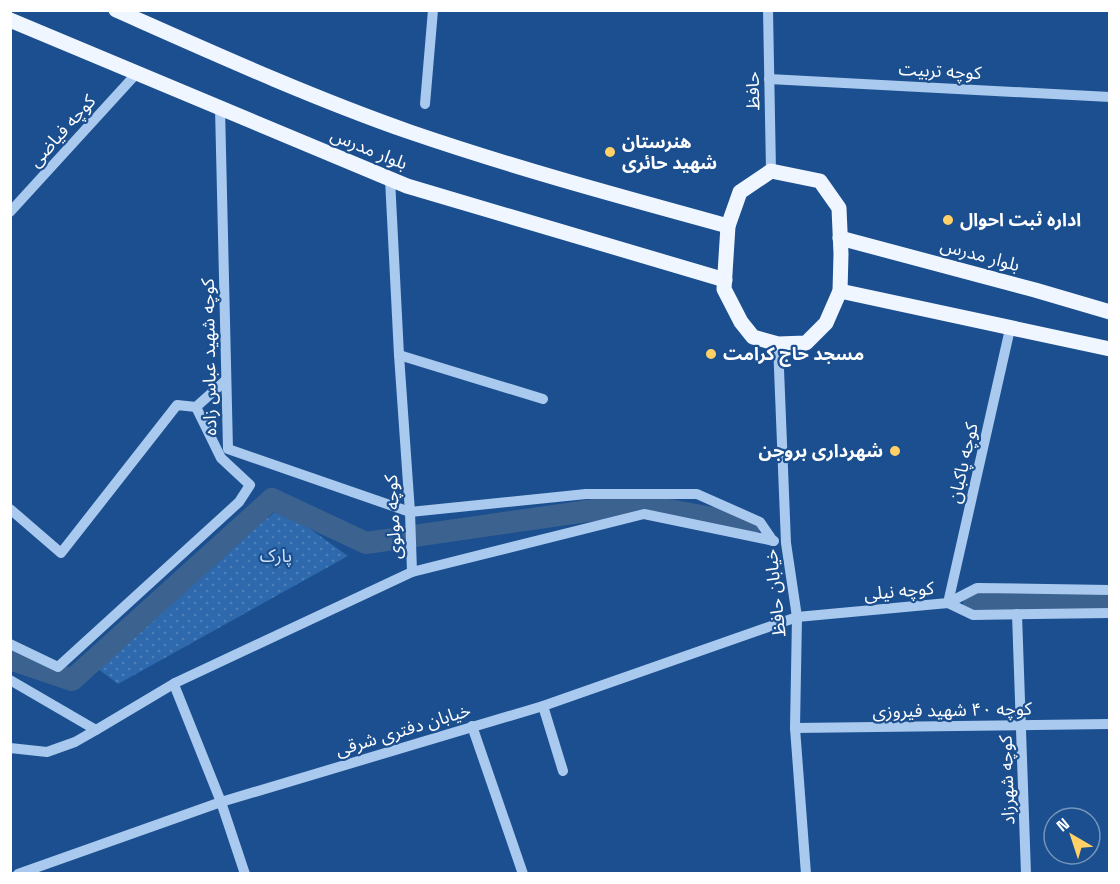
<svg xmlns="http://www.w3.org/2000/svg" width="1120" height="884" font-family="'Space Grotesk','Noto Sans Arabic',sans-serif">
<style>
.park{fill:url(#park-dots)}
.lines{fill:none;stroke-linecap:round;stroke-linejoin:round}
.canal{stroke:#3c6290;stroke-width:22}
.minor{stroke:#a9c9ee;stroke-width:10}
.major{stroke:#f0f6ff;stroke-width:15}
.poi-dot{fill:#ffd166;stroke:#1b4f8f;stroke-width:2}
.labels{text-anchor:middle;stroke-width:4.5;stroke-linejoin:round;paint-order:stroke}
.street-label{font-size:18px;fill:#fff;stroke:#1b4f8f}
.poi-label{font-size:18px;font-weight:bold;fill:#fff;stroke:#1b4f8f;text-anchor:start}
.park-label{font-size:18px;fill:#cfe3fa;stroke:#1b4f8f}
</style>
<defs>
<pattern id="park-dots" width="8" height="8" patternUnits="userSpaceOnUse" patternTransform="scale(1.5)"><rect width="8" height="8" fill="#2e69ad"/><path d="M2 2h.1M6 6h.1" fill="none" stroke="#4d80b9" stroke-width="1.8" stroke-linecap="round"/></pattern>
</defs>
<rect width="100%" height="100%" fill="#1b4f8f"/>
<path class="park" d="M281,508L348,556L118,684L82,657Z"/>
<g class="lines">
<g class="canal">
<path d="M974,604L1110,603"/>
<path d="M10,659L72,680L272,499L366,543L636,504L750,525"/>
</g>
<g class="minor">
<path d="M768,10L771,171"/>
<path d="M769,79L1110,97"/>
<path d="M425,104L433,10"/>
<path d="M220,108L228,449L410,512L586,494H697L760,522L773,541"/>
<path d="M10,212L137,73"/>
<path d="M778,344L786,543L797,617L795,728L806,874"/>
<path d="M399,355L543,399"/>
<path d="M10,509L61,553L177,405L196,407"/>
<path d="M412,572L644,514L774,541"/>
<path d="M948,603L1010,329"/>
<path d="M948,603L977,588L1110,590"/>
<path d="M1017,614L1026,874"/>
<path d="M10,644L58,667L239,502L250,485L221,458L196,407L226,380"/>
<path d="M10,680L96,730L175,683"/>
<path d="M543,706L563,771"/>
<path d="M472,726L523,874"/>
<path d="M795,728L1110,724"/>
<path d="M10,748L47,752L75,742L96,730"/>
<path d="M18,874L221,802L543,706L797,617L948,603L973,615L1110,613"/>
<path d="M245,874L221,802L175,687V683L412,572L410,512L399,355L390,179"/>
</g>
<g class="major">
<path d="M116,10C213,53 310,97 410,132C515,168 622,197 728,226"/>
<path d="M10,20L407,186L725,280"/>
<path d="M771,171L820,181L839,208L841,254L840,291L826,323L806,343L778,344L753,337L741,322L724,289L728,226L740,192Z"/>
<path d="M840,238L1035,290L1110,312"/>
<path d="M840,291L1110,349"/>
</g>
</g>
<g class="poi-dot">
<circle cx="610" cy="152" r="6"/>
<circle cx="948" cy="220" r="6"/>
<circle cx="711" cy="354" r="6"/>
<circle cx="895" cy="451" r="6"/>
</g>
<g class="labels">
<g class="street-label">
<text transform="translate(940 71) rotate(3)" y="6">کوچه تربیت</text>
<text transform="translate(753 91) rotate(-91)" y="6">حافظ</text>
<text transform="translate(62 131) rotate(-48)" y="6">کوچه فیاضی</text>
<text transform="translate(369 149) rotate(22)" y="6">بلوار مدرس</text>
<text transform="translate(980 255) rotate(15)" y="6">بلوار مدرس</text>
<text transform="translate(209 357) rotate(-91)" y="6">کوچه شهید عباس زاده</text>
<text transform="translate(963 463) rotate(-77)" y="6">کوچه پاکبان</text>
<text transform="translate(393 517) rotate(-93)" y="6">کوچه مولوی</text>
<text transform="translate(899 591) rotate(-5)" y="6">کوچه نیلی</text>
<text transform="translate(775 593) rotate(-96)" y="6">خیابان حافظ</text>
<text transform="translate(952 710) rotate(-1)" y="6">کوچه ۴۰ شهید فیروزی</text>
<text transform="translate(403 730) rotate(-17)" y="6">خیابان دفتری شرقی</text>
<text transform="translate(1007 780) rotate(-92)" y="6">کوچه شهرزاد</text>
</g>
<g class="poi-label">
<text x="622" y="148">هنرستان<tspan x="622" dy="21">شهید حائری</tspan></text>
<text x="960" y="226">اداره ثبت احوال</text>
<text x="723" y="360">مسجد حاج کرامت</text>
<text x="883" y="457" text-anchor="end">شهرداری بروجن</text>
</g>
<g class="park-label">
<text x="276" y="562">پارک</text>
</g>
</g>
<rect width="1120" height="884" fill="none" stroke="#ffffff" stroke-width="24"/>
<g transform="translate(1072 836) rotate(321)"><circle r="28" fill="#1b4f8f" stroke="#7695bc" stroke-width="1.5"/>
<path d="M0-4.5L10 22L0 15L-10 22Z" fill="#ffd166"/>
<text y="-9" font-size="16" font-weight="bold" text-anchor="middle" fill="#ffffff">N</text>
</g>
</svg>
